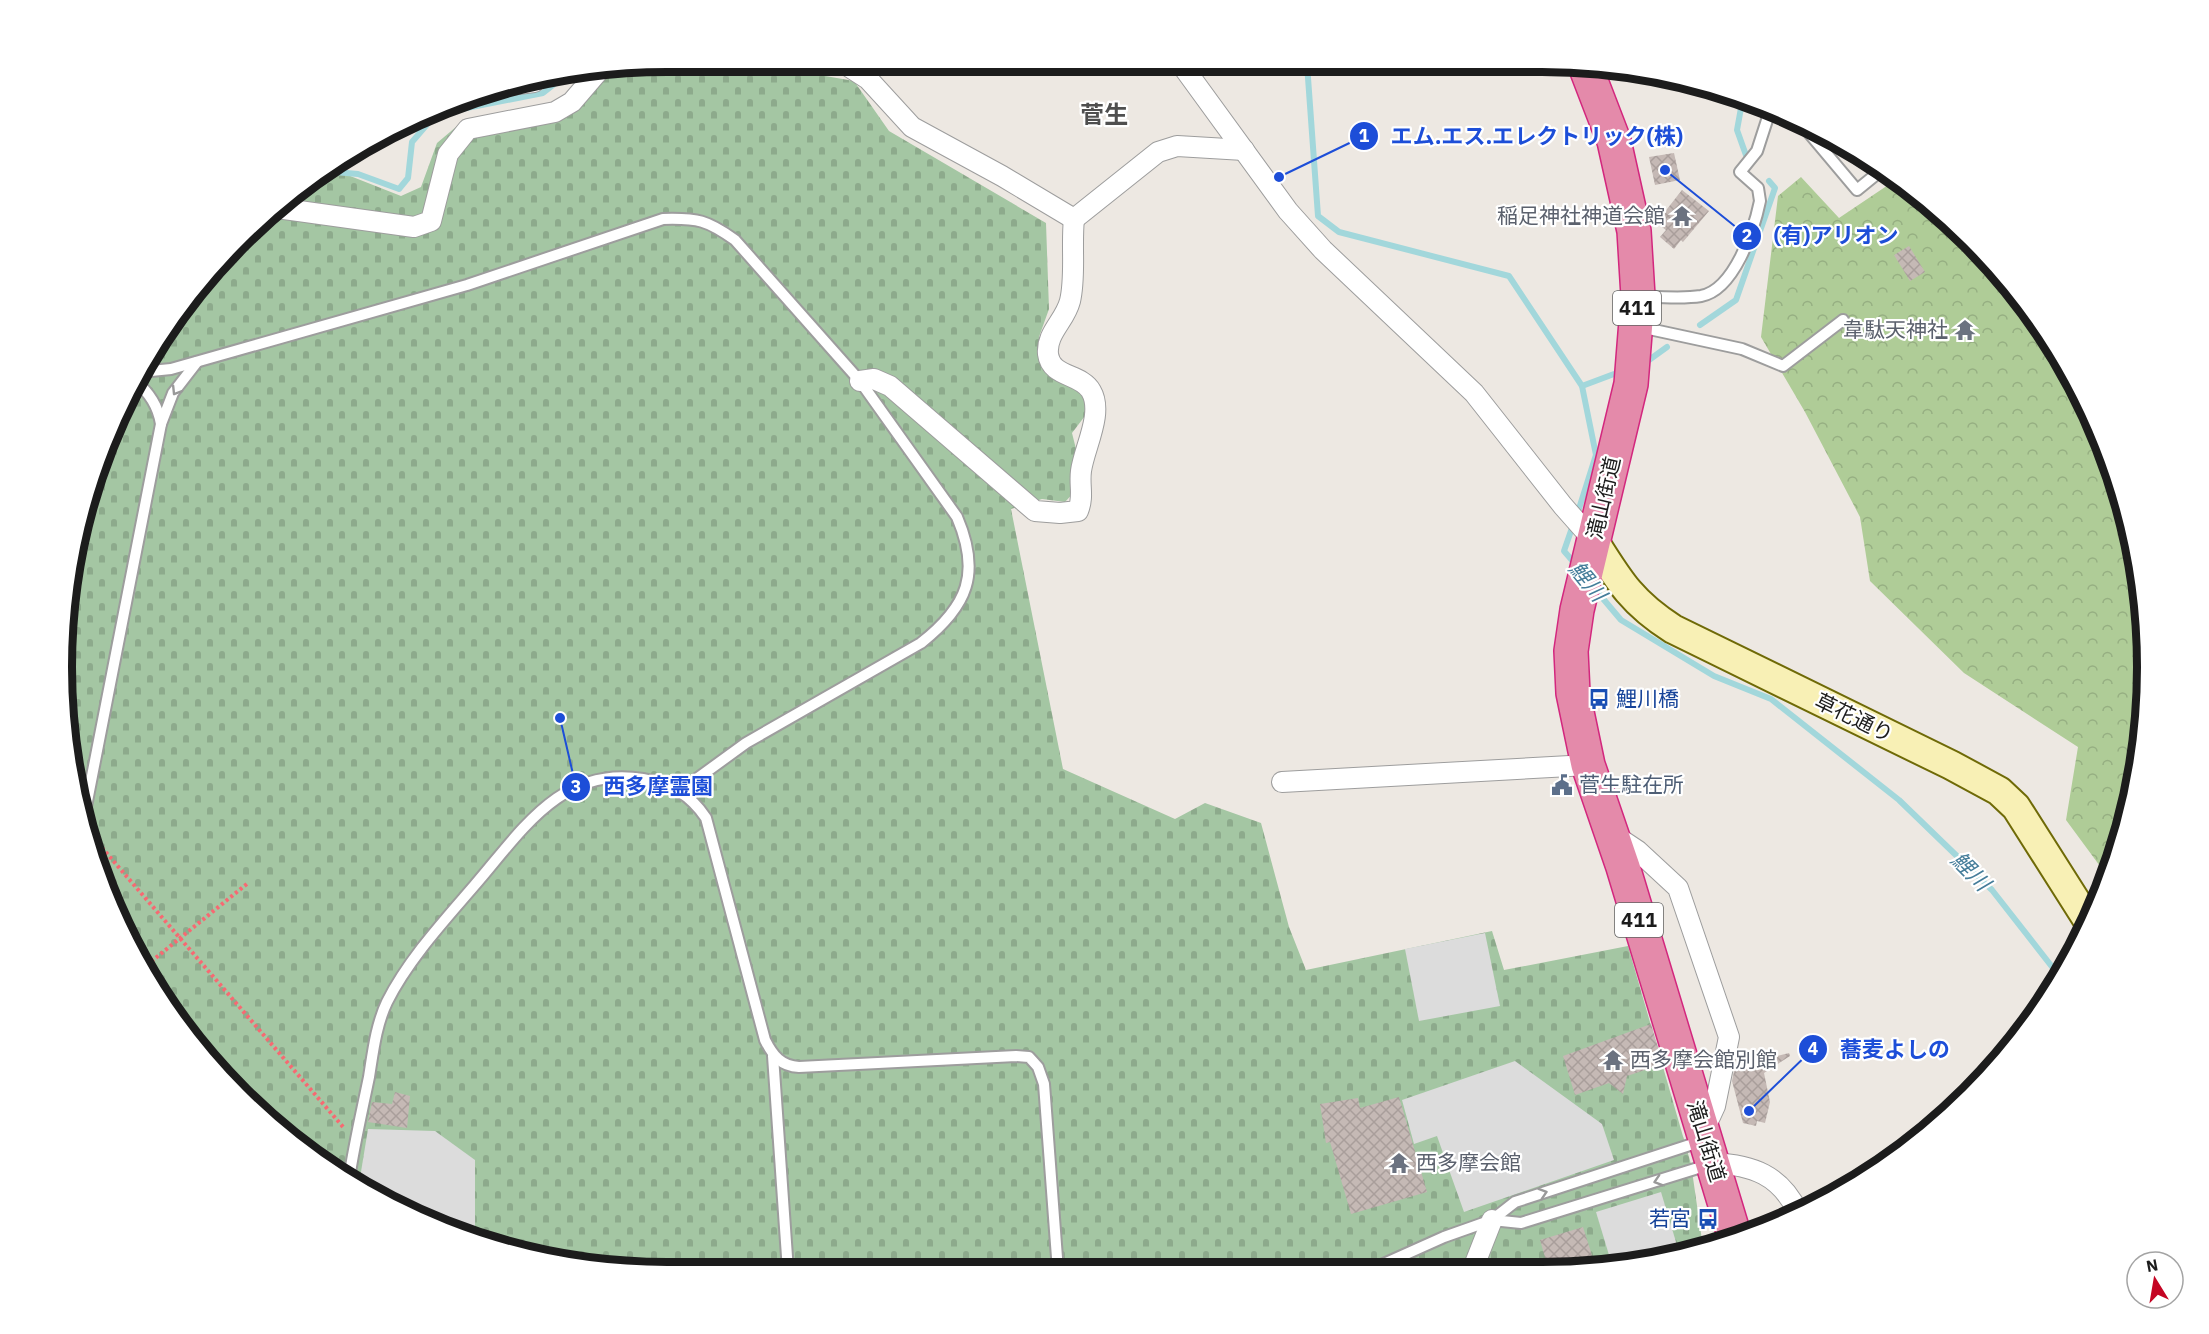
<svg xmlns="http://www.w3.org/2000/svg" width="2209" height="1334" font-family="'IBM Plex Sans','Noto Sans JP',sans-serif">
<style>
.forest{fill:url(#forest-crowns)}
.cemetery{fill:url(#cemetery-stones)}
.parking{fill:#dcdcdc}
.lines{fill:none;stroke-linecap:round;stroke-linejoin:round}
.stream{stroke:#a2d7db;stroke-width:6}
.building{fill:url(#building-cross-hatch)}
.lane-casing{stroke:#9d9d9d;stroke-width:14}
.street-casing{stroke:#9d9d9d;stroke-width:22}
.secondary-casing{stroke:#6f6a07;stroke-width:32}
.highway-casing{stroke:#d3277e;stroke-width:36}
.path{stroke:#f76972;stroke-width:4;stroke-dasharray:3 3;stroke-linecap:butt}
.lane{stroke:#fff;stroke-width:10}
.street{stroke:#fff;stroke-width:20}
.secondary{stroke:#f8f0b5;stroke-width:28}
.highway{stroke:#e48aaa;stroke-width:33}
.oneway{stroke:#999}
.labels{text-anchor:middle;stroke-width:4.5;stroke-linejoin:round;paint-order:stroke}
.shield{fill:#fff;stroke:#606060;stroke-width:1.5}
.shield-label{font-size:20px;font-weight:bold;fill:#1c1c1c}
.worship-label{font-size:21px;fill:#5b616d;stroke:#fff;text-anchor:end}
.street-label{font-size:21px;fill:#1c1c1c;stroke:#fff}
.transit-label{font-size:21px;fill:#164399;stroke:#fff;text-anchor:start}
.service-label{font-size:21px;fill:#4e5e75;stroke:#fff;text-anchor:start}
.water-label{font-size:22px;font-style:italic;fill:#457d9a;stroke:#fff}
.quarter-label{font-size:24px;font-weight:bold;fill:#4f4f4f;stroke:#fff}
.rim{fill:none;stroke:#1c1c1c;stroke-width:8}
.leader{fill:none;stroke:#1d4ed8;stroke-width:2}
.callout-dot{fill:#1d4ed8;stroke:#fff;stroke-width:2}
.mark-label{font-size:18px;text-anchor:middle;font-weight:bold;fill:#fff}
.callout-label{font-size:22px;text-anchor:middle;font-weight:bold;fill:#1d4ed8;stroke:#fff;stroke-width:4.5;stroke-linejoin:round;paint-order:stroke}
</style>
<defs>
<pattern id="forest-crowns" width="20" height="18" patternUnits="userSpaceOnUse" patternTransform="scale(1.5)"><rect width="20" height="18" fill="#afcc97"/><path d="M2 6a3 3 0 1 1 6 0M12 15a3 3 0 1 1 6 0" fill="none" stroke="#96af82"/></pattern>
<pattern id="cemetery-stones" width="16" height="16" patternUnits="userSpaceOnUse" patternTransform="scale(1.5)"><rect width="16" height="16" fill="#a4c6a3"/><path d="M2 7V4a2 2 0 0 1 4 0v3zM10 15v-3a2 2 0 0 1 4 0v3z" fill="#8daa8c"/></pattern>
<pattern id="building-cross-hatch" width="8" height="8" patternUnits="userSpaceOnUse" patternTransform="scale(1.5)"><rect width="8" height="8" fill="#c5b9b5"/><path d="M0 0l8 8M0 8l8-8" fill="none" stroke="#a99e9b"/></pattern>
</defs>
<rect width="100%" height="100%" fill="#ede8e2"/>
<path class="forest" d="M1801,177L1839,218L1897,179L1970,239L2046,331L2102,436L2136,549L2147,667L2136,785L2108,877L2066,820L2078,747L1964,673L1870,581L1860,517L1805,412L1761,337L1778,196Z"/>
<path class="cemetery" d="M674,66L710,72L808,73L854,81L889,131L1046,223L1049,309L1039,337L1052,372L1080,384L1088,412L1072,433L1078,457V488L1065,502L1042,499L1011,509L1063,769L1175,819L1205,803L1261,823L1289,927L1306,970L1492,931L1504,970L1628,946L1691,1164L1703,1247L1582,1271H627L472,1240L330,1170L239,1095L186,1035L142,969L94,862L73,785L62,667L67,588L94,473L124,399L186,299L299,186L321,172L335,170L401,196L421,187L437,143L463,121L558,103L602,67Z"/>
<g class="parking">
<path d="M1485,933L1500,1006L1419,1021L1405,949Z"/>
<path d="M1515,1061L1602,1124L1614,1160L1464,1212L1437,1136L1414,1144L1402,1100Z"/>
<path d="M368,1129L435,1131L475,1160V1241L359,1184Z"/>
<path d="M1661,1192L1679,1252L1612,1265L1596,1212Z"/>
</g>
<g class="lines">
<g class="stream">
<path d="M1307,64L1318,216L1339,232L1509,276L1582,386L1596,455L1577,515"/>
<path d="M1743,97L1737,130L1747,158"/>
<path d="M323,171L358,174L399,189L408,178L412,142L436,114L543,93L571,71"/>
<path d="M1700,325L1736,300L1775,188L1769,181"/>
<path d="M1649,360L1667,347"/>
<path d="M1582,386L1614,374"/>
<path d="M1573,525L1564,551L1577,566"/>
<path d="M1594,588L1621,620L1714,676L1771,699L1899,800L1992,890L2060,977"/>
</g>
</g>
<g class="building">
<path d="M1674,153L1680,180L1655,185L1649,157Z"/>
<path d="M1682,190L1709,211L1683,242L1681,240L1674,249L1660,237L1666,230L1656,223Z"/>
<path d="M1909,246L1925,272L1910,281L1894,255Z"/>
<path d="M1651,1024L1663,1064L1627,1076L1623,1094L1609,1083L1575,1095L1563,1056Z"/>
<path d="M1789,1053L1790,1056L1764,1073L1770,1102L1765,1123L1757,1121L1756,1126L1743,1123L1732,1081L1735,1067Z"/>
<path d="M395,1092L410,1096L407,1128L368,1122L372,1102L392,1104Z"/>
<path d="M1399,1097L1427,1192L1351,1214L1330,1142L1326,1143L1320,1104L1358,1098L1360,1108Z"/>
<path d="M1583,1227L1596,1268L1549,1271L1540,1240Z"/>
</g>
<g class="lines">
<defs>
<g id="lane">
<path d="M868,79L878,66"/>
<path d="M1804,127L1857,190L1884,168"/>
<path d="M1641,296C1660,297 1682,299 1701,296C1734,290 1754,230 1760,201L1758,188L1740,172L1757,151L1768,117L1779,114"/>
<path d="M1640,327L1742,349L1783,366L1843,320"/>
<path d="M141,372L171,369L467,285L663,219C698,218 707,220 735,240L860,381L957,517C981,573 968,606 921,643L746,743L680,791"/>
<path d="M135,381C149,392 158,406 161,424"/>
<path d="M83,822L161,424L173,393L197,362"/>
<path d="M773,1056L788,1271"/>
<path d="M349,1179C354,1145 362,1111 369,1077C373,1052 376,1025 387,1002C408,960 443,922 474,886C521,832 561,765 643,779C671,784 690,794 706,818L765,1040C773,1056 781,1066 799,1067L1016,1056L1029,1057L1038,1067L1044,1084L1058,1271"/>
<path d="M1492,1220L1521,1223L1711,1164"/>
<path d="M1368,1271L1444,1237L1492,1220L1515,1202L1702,1141"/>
</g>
<g id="street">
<path d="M1181,64L1288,211L1323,250L1474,393L1563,506L1594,541"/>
<path d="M848,66L868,79L912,127L1002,176L1074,219L1158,152L1177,146L1244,150"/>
<path d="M510,85L534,82L537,78"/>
<path d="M277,208L414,227L431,221L448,154L468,129L555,112L572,102L602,67"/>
<path d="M860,381L874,379L890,386L1035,511L1060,513L1078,511C1084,496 1079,486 1081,471C1084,448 1104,413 1091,391C1081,373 1051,378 1048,354C1046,333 1065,321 1070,301C1076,276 1071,245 1074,219"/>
<path d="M1282,782L1588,765"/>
<path d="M1614,835L1638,851L1678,888L1729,1037L1715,1106L1703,1132"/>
<path d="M1713,1163C1753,1165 1780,1175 1798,1212"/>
<path d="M1472,1271L1492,1220"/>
</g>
<path id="secondary" d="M1594,541C1619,581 1632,603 1673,629L1951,765L1999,791L2016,807L2089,922"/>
<path id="highway" d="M1584,63L1614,141L1634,231L1638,296L1631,384L1577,610L1571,651L1573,693L1588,765L1623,867L1736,1241"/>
</defs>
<use href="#lane" class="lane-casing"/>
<use href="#street" class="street-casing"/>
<use href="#secondary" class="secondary-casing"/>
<use href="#highway" class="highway-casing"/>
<g class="path">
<path d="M90,834L344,1128"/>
<path d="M142,969L248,883"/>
</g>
<use href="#lane" class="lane"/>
<use href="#street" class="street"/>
<use href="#secondary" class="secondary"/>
<use href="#highway" class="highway"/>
</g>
<defs><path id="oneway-chevron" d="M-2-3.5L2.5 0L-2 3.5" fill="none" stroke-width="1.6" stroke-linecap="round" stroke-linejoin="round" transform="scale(1.5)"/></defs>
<g class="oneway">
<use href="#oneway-chevron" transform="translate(176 391) rotate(122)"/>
<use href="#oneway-chevron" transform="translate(1658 1181) rotate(162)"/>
<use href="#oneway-chevron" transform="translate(1543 1193) rotate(-18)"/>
</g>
<defs>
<symbol id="temple-bare" viewBox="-9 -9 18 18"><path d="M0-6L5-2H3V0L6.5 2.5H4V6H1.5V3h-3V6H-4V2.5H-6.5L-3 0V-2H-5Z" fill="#6b7280" stroke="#fff" stroke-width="2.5" paint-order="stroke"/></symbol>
<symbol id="bus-bare" viewBox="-9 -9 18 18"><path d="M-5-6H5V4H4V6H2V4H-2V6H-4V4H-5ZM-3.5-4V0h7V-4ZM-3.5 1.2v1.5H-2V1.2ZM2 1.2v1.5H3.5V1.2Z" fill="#1a4fb4" stroke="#fff" stroke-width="2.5" paint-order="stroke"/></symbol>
<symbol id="civic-bare" viewBox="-9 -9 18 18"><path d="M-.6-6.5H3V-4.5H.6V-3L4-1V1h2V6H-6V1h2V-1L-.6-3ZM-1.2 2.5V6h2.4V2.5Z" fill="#5c6f8a" stroke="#fff" stroke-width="2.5" paint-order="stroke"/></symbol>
</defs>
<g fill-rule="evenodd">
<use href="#temple-bare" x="1667" y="201" width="30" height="30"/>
<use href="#temple-bare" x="1950" y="315" width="30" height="30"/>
<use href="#bus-bare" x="1584" y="684" width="30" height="30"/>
<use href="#civic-bare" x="1547" y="770" width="30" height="30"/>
<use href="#temple-bare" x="1598" y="1045" width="30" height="30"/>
<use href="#temple-bare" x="1384" y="1148" width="30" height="30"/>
<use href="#bus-bare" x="1693" y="1204" width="30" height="30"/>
</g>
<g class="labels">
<g class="shield">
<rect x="1613" y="291" width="48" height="34" rx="4.5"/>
<rect x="1615" y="903" width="48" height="34" rx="4.5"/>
</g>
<g class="shield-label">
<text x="1637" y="315">411</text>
<text x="1639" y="927">411</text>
</g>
<g class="worship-label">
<text x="1665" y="223">稲足神社神道会館</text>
<text x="1948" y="337">韋駄天神社</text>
<text x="1630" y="1067" text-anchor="start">西多摩会館別館</text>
<text x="1416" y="1170" text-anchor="start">西多摩会館</text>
</g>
<g class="street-label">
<text transform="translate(1604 498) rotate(-77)" y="7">滝山街道</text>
<text transform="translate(1854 718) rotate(26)" y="7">草花通り</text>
<text transform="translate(1706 1141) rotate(73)" y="7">滝山街道</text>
</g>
<g class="transit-label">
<text x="1616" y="706">鯉川橋</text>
<text x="1691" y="1226" text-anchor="end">若宮</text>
</g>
<g class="service-label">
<text x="1579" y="792">菅生駐在所</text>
</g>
<g class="water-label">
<text transform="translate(1588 581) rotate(51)" y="8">鯉川</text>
<text transform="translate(1971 871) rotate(45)" y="8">鯉川</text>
</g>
<g class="quarter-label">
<text x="1104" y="123">菅生</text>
</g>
</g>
<path d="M0 0H2209V1334H0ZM667 72H1542A595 595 0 0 1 2137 667V667A595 595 0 0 1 1542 1262H667A595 595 0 0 1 72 667V667A595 595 0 0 1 667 72Z" fill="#fff" fill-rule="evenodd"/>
<path class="rim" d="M667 72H1542A595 595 0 0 1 2137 667V667A595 595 0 0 1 1542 1262H667A595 595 0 0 1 72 667V667A595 595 0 0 1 667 72Z"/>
<path class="leader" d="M1279 177L1364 136M1665 170L1747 236M560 718L576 787M1749 1111L1813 1049"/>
<g class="callout-dot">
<circle cx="1279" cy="177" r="6"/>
<circle cx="1665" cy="170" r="6"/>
<circle cx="560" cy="718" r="6"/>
<circle cx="1749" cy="1111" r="6"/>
<circle cx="1364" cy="136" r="15"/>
<circle cx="1747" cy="236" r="15"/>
<circle cx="576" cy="787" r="15"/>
<circle cx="1813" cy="1049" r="15"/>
</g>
<g class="mark-label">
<text x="1364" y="142">1</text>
<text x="1747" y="242">2</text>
<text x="576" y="793">3</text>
<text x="1813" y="1055">4</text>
</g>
<g class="callout-label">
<text x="1537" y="144">エム.エス.エレクトリック(株)</text>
<text x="1836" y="243">(有)アリオン</text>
<text x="658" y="794">西多摩霊園</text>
<text x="1895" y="1057">蕎麦よしの</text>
</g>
<g transform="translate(2155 1280) rotate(349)"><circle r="28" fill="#ffffff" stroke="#a4a4a4" stroke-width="1.5"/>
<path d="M0-4.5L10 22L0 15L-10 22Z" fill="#c40423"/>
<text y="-9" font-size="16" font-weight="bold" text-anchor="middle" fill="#1c1c1c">N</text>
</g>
</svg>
